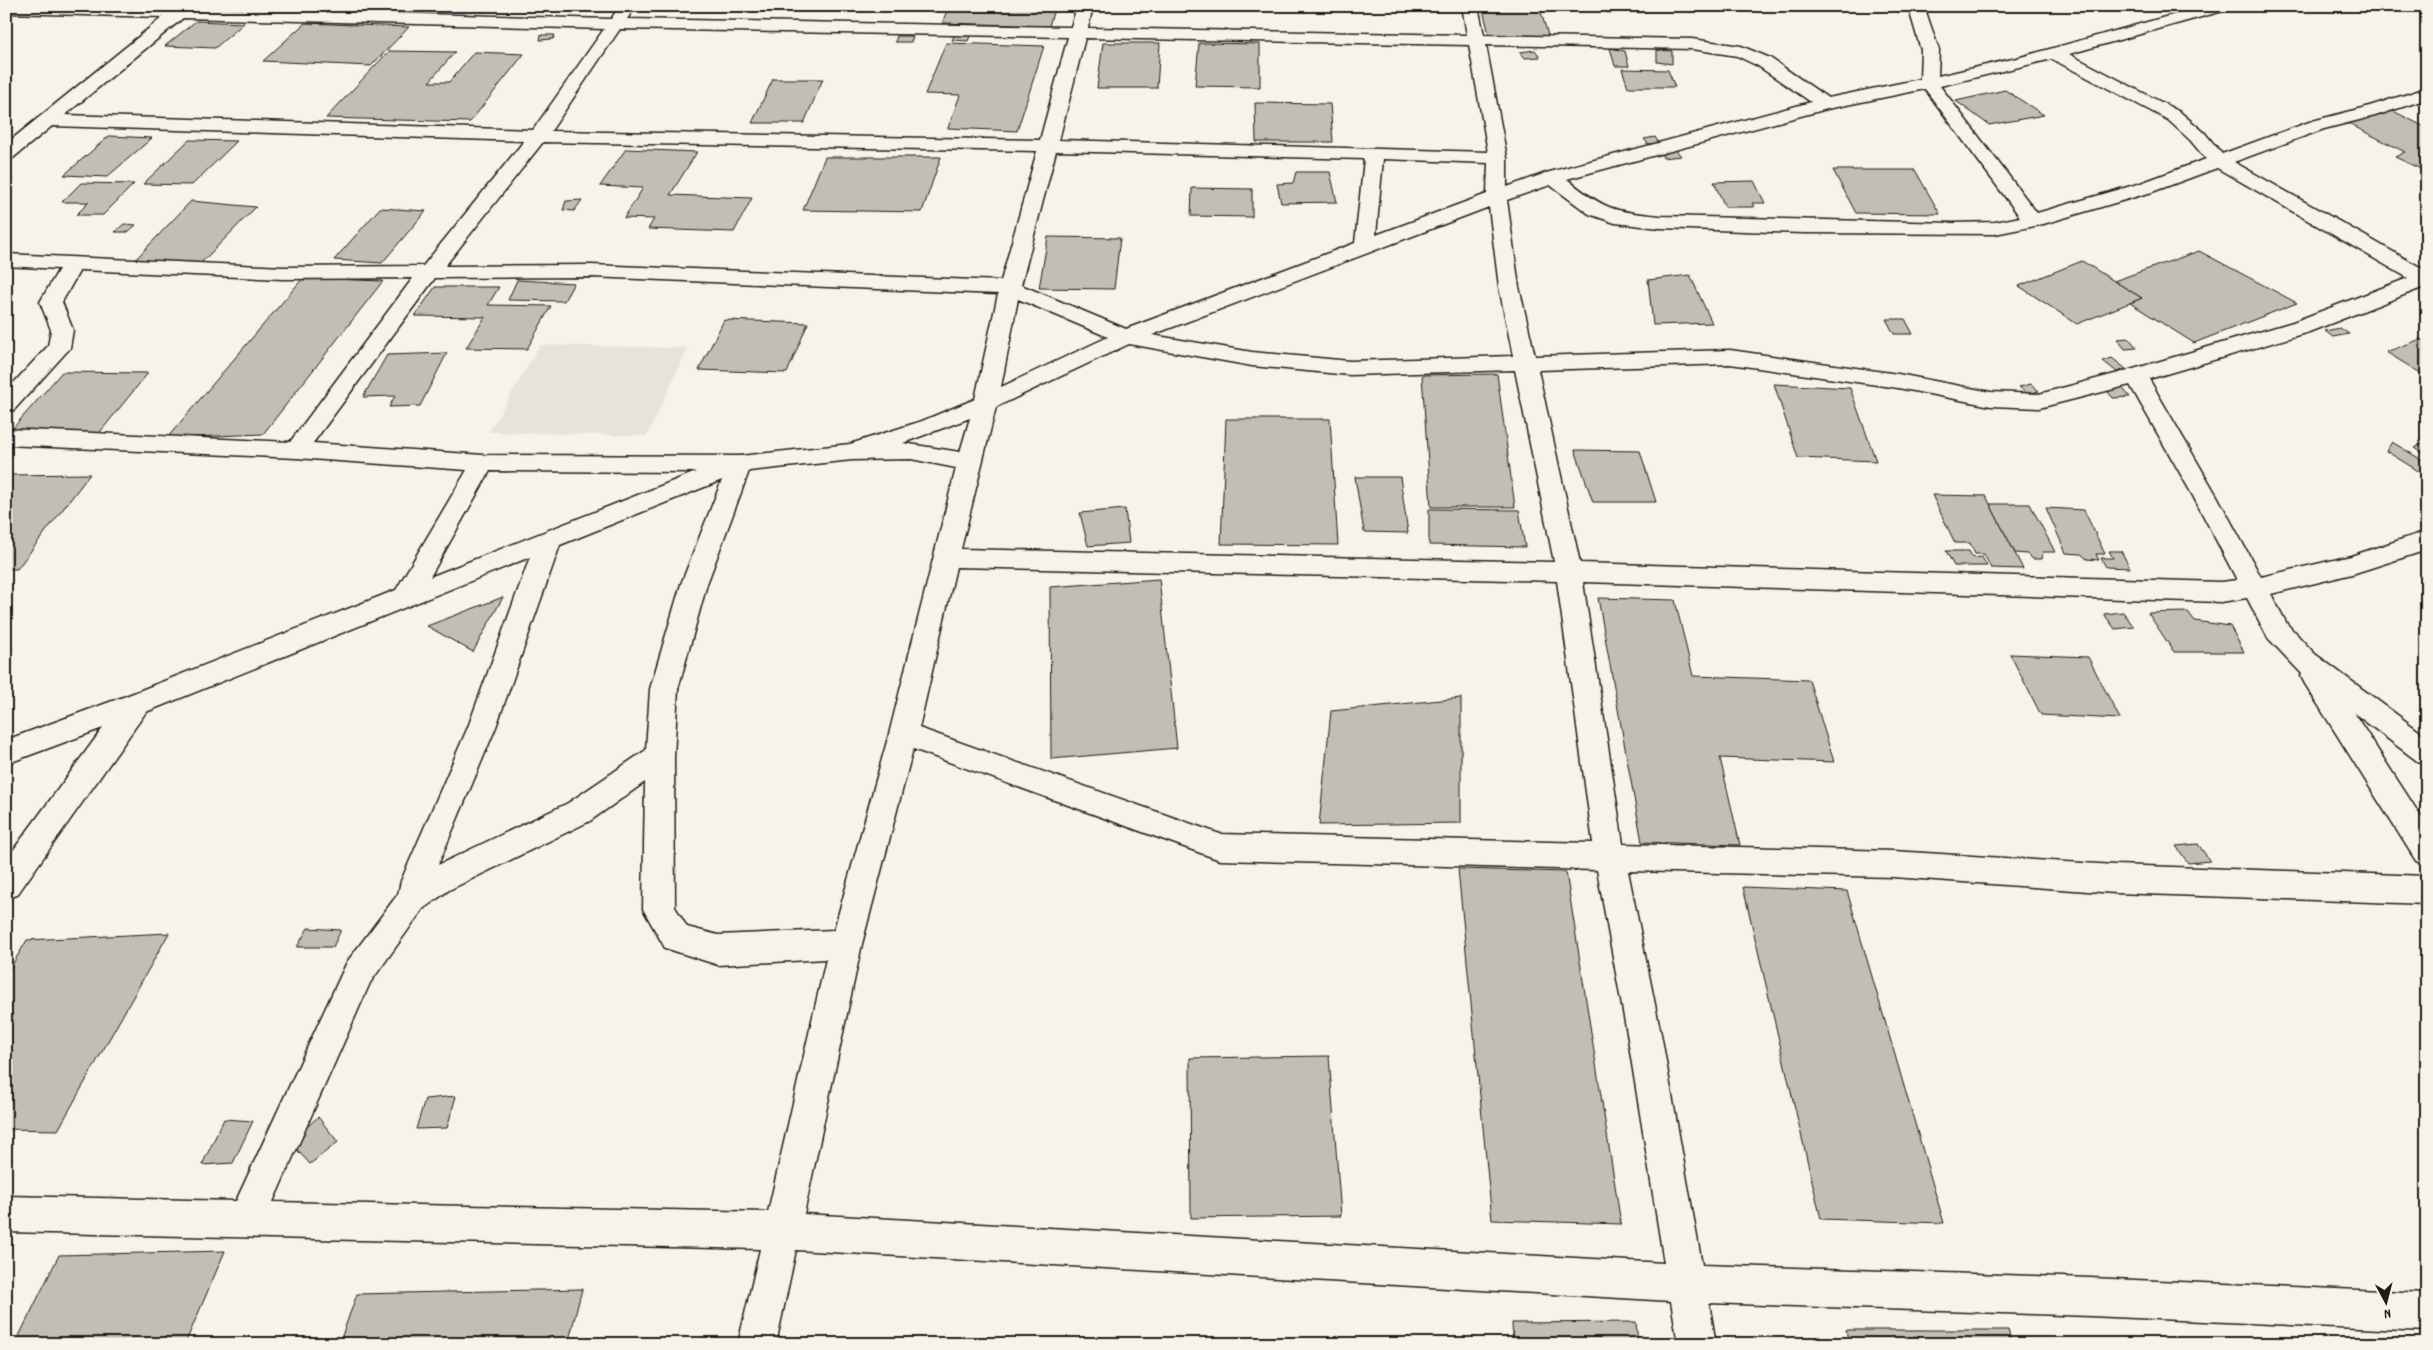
<svg xmlns="http://www.w3.org/2000/svg" width="2433" height="1350" font-family="Dekko,sans-serif">
<style>
.built{fill:#e6e3d9}
.building{fill:#c0beb5;stroke:#1c1c1c}
.lines{fill:none;stroke-linecap:round;stroke-linejoin:round}
.street-casing{stroke:#1c1c1c;stroke-width:3}
.street{fill:#f7f3e8;fill-rule:evenodd}
</style>
<rect width="100%" height="100%" fill="#f7f3e8"/>
<filter id="ink" filterUnits="userSpaceOnUse"><feTurbulence type="fractalNoise" baseFrequency=".02" numOctaves="2"/><feDisplacementMap in="SourceGraphic" scale="10" xChannelSelector="R" yChannelSelector="G"/><feConvolveMatrix kernelMatrix="1 2 1 2 8 2 1 2 1" color-interpolation-filters="sRGB"/></filter>
<g filter="url(#ink)">
<path class="built" d="M540,345L688,348L647,436L489,432Z"/>
<g class="building">
<path d="M949,6H1055L1049,26L942,23Z"/>
<path d="M1482,6H1539L1549,38H1490Z"/>
<path d="M1604,6H1642L1645,12L1607,13Z"/>
<path d="M196,21L244,23L215,48L165,46Z"/>
<path d="M305,23L409,27L371,66L263,61Z"/>
<path d="M955,34H971L968,41L952,40Z"/>
<path d="M541,35H555L553,39L540,40Z"/>
<path d="M897,36H913L911,42H895Z"/>
<path d="M946,43L1044,46L1017,131L948,128L960,95L925,94Z"/>
<path d="M1103,43H1160L1157,88H1097Z"/>
<path d="M1199,43L1260,44V87L1195,86Z"/>
<path d="M1610,48L1625,51L1629,66H1615Z"/>
<path d="M1535,50L1540,57L1525,58L1520,52Z"/>
<path d="M1657,50L1672,51V64L1657,62Z"/>
<path d="M389,51L455,52L429,82H449L474,52L524,54L470,122L326,118Z"/>
<path d="M1622,69L1668,70L1675,87H1628Z"/>
<path d="M773,79H823L804,123H752Z"/>
<path d="M2005,90L2044,115L1989,125L1956,101Z"/>
<path d="M1255,103L1330,104L1333,142H1256Z"/>
<path d="M2387,108L2427,128V172L2395,157L2405,152L2349,124Z"/>
<path d="M109,136L152,138L107,177L64,175Z"/>
<path d="M1655,137L1659,143L1648,144L1644,139Z"/>
<path d="M189,140L237,141L192,185L143,184Z"/>
<path d="M626,149L697,152L670,195L752,198L734,232L648,229L654,219L624,218L643,188L600,186Z"/>
<path d="M1676,150L1681,156L1663,158L1661,152Z"/>
<path d="M825,157H941L922,212L803,210Z"/>
<path d="M1833,170H1915L1940,214L1856,213Z"/>
<path d="M1296,172H1330L1337,202L1281,203L1277,184L1293,183Z"/>
<path d="M1754,181L1765,203H1752L1754,207H1725L1714,182Z"/>
<path d="M81,183L134,184L103,215H76L89,202H62Z"/>
<path d="M1192,188L1252,189V217L1191,216Z"/>
<path d="M582,200L574,211L563,210L566,201Z"/>
<path d="M191,201L256,207L200,264L134,261Z"/>
<path d="M380,208L426,211L382,263L334,260Z"/>
<path d="M124,224L136,225L128,232H115Z"/>
<path d="M1048,237L1120,238L1114,289L1039,288Z"/>
<path d="M2199,251L2297,303L2194,343L2130,303L2142,298L2114,281Z"/>
<path d="M2082,261L2114,281L2142,298L2077,324L2019,286Z"/>
<path d="M1690,275L1712,323L1653,325L1648,280Z"/>
<path d="M303,278L383,281L263,434L167,438Z"/>
<path d="M517,280L574,283L564,301L508,300Z"/>
<path d="M435,287H499L488,305L551,306L527,349L466,348L485,317L415,316Z"/>
<path d="M1886,319H1905L1913,334H1894Z"/>
<path d="M724,320L808,323L787,373L699,370Z"/>
<path d="M2340,328L2349,334L2333,337L2325,331Z"/>
<path d="M2129,338L2137,348L2125,349L2117,339Z"/>
<path d="M2421,339L2427,342V377L2386,352Z"/>
<path d="M447,353L420,406L389,407L395,396L363,397L387,355Z"/>
<path d="M2112,358L2126,369L2117,372L2103,361Z"/>
<path d="M62,372L148,373L96,437L6,436Z"/>
<path d="M1497,374L1515,507H1431L1422,375Z"/>
<path d="M1774,384L1850,388L1876,461L1798,458Z"/>
<path d="M2031,384L2039,391L2028,394L2019,387Z"/>
<path d="M2120,385L2130,397L2113,398L2103,386Z"/>
<path d="M1226,419H1330L1338,545L1221,544Z"/>
<path d="M2427,441V456L2414,448Z"/>
<path d="M2392,442L2427,463V469L2420,472L2386,451Z"/>
<path d="M1575,450L1640,451L1656,502H1593Z"/>
<path d="M90,474L17,569H6V475Z"/>
<path d="M1355,477H1400L1408,533L1364,532Z"/>
<path d="M1932,495L1986,496L2023,569L1991,568L1984,554H1975L1970,543H1955Z"/>
<path d="M1990,504H2030L2055,552H2043L2042,559H2033L2027,554L2015,553Z"/>
<path d="M2046,508L2084,510L2105,554H2096L2099,560L2087,559L2081,554L2066,553Z"/>
<path d="M1125,509L1129,543L1088,546L1080,513Z"/>
<path d="M1429,509L1519,510L1525,547L1429,545Z"/>
<path d="M1946,551H1969L1973,558L1982,557L1987,566H1954Z"/>
<path d="M2109,551H2121L2130,568L2106,567L2101,558H2113Z"/>
<path d="M1159,579L1177,748L1051,759L1050,587Z"/>
<path d="M503,597L473,652L427,626Z"/>
<path d="M1598,598L1675,600L1693,676L1809,680L1834,762L1720,758L1740,845L1642,842Z"/>
<path d="M2123,612L2134,627L2115,629L2104,614Z"/>
<path d="M2188,612L2195,621L2230,626L2244,652H2174L2148,613Z"/>
<path d="M2010,654L2088,657L2120,719L2041,715Z"/>
<path d="M1461,698V823L1319,825L1331,711Z"/>
<path d="M2198,844L2210,861L2188,863L2176,846Z"/>
<path d="M1458,869L1566,872L1621,1224L1492,1220Z"/>
<path d="M1743,887L1847,891L1944,1223L1821,1219Z"/>
<path d="M308,928L341,930L333,947H297Z"/>
<path d="M169,933L58,1130L6,1129V975L27,940Z"/>
<path d="M1329,1056L1341,1216L1191,1218L1190,1058Z"/>
<path d="M456,1096L447,1128L416,1129L425,1099Z"/>
<path d="M318,1117L338,1142L310,1164L290,1142Z"/>
<path d="M224,1119L253,1121L233,1163L202,1165Z"/>
<path d="M225,1251L185,1344H15L59,1255Z"/>
<path d="M582,1289L568,1344H339L357,1294Z"/>
<path d="M1636,1322L1638,1344H1513L1512,1323Z"/>
<path d="M1846,1330H2008L2012,1344H1849Z"/>
</g>
<g class="lines">
<defs>
<path id="street" d="M6,6H194L193,8L611,19L617,10H629L631,13L627,19L1071,27L1077,6H1093L1088,28L1467,35L1462,6H1478L1484,35L1692,39L1741,46L1770,58L1828,98L1920,79L1921,50L1908,6H1924L1939,50L1938,76L2017,58L2205,6H2232L2230,9L2069,54L2180,112L2204,132L2222,154L2312,121L2363,108L2427,88V99L2375,116L2324,129L2234,162L2427,271V286L2309,332L2149,379L2217,496L2261,577L2351,556L2427,531V550L2352,574L2271,594L2287,624L2315,654L2427,737V765L2417,761L2354,713L2427,826V865L2416,861L2305,684L2301,676L2302,674L2268,638L2247,598L2221,602L1583,582L1623,844L1893,851L2115,865L2427,876V904L2115,893L1893,877L1628,871L1662,1039L1702,1265L2090,1278L2427,1293V1331L2090,1316L1709,1303L1716,1344H1678L1671,1301L796,1250L776,1344H738L760,1249L6,1232V1196L236,1201L347,962L398,894L401,881L468,727L530,557L146,712L17,895L6,899V860L103,728L6,764V740L126,696L396,590L467,470L296,458L6,445V429L290,442L413,278L283,279L80,270L62,302L73,330L70,348L14,410L6,412V391L48,346L51,330L40,302L59,269L6,266V254L283,267L423,266L524,141L52,126L13,158L6,160V144L163,17L6,13ZM183,18L570,28L604,29L533,130L65,115ZM620,29L1068,37L1040,140L551,131ZM1085,38L1469,45L1488,152L1059,140ZM1486,45L1692,49L1737,56L1758,66L1811,102L1546,173L1507,187V158ZM2052,59L2168,120L2190,140L2206,159L2138,184L2037,213L1940,86ZM1925,89L2020,217L1995,222L1953,223L1660,216C1612,211 1605,210 1567,179L1827,109ZM543,142L1037,151L1001,281L591,265L445,266ZM1056,151L1364,159L1355,243L1126,329L1021,285ZM1383,159L1488,163L1487,194L1376,235ZM2217,168L2408,278L2293,322L2130,370L2039,394L1991,392L1898,374L1730,350L1535,356L1519,287L1507,200L1550,185L1589,214L1615,223L1660,228L1804,233L1995,234L2040,225L2152,192ZM1489,207L1499,287L1513,356L1350,361L1252,352L1152,335ZM591,277L998,294L975,399L922,421L850,444L740,456L483,455L313,443L435,278ZM1018,299L1108,337L1001,387ZM1129,344L1252,366L1350,375L1515,370L1554,562L961,549L996,407ZM1730,364L1898,388L1991,406L2039,408L2130,385L2193,496L2237,580L2221,582L1580,563L1538,370ZM970,418L960,452L903,443ZM911,459L956,468L889,734L834,930L718,935L687,927L675,907L674,756L678,689L707,584L749,471L852,460ZM490,471L696,472L430,577ZM722,480L681,584L650,689L646,750L568,803L438,865L496,727L560,545ZM956,567L1557,581L1593,843L1220,834L919,728ZM913,749L1220,860L1597,870L1628,1039L1664,1263L804,1214L862,944ZM645,782L643,909L665,948L718,965L826,959L768,1212L273,1202L370,983L423,909L449,890L590,821Z"/>
</defs>
<use href="#street" class="street-casing"/>
<use href="#street" class="street"/>
</g>
</g>
<rect width="2433" height="1350" fill="none" stroke="#f7f3e8" stroke-width="25"/>
<rect x="12" y="12" width="2408" height="1325" fill="none" stroke="#1c1c1c" stroke-width="2" filter="url(#ink)"/>
<g transform="translate(2386 1302) rotate(173)" stroke="#f7f3e8" stroke-width="4" paint-order="stroke">
<path d="M0-4L9 19L0 12L-9 19Z" fill="#1c1c1c"/>
<text y="-8" font-size="14" font-weight="bold" text-anchor="middle" fill="#1c1c1c">N</text>
</g>
</svg>
